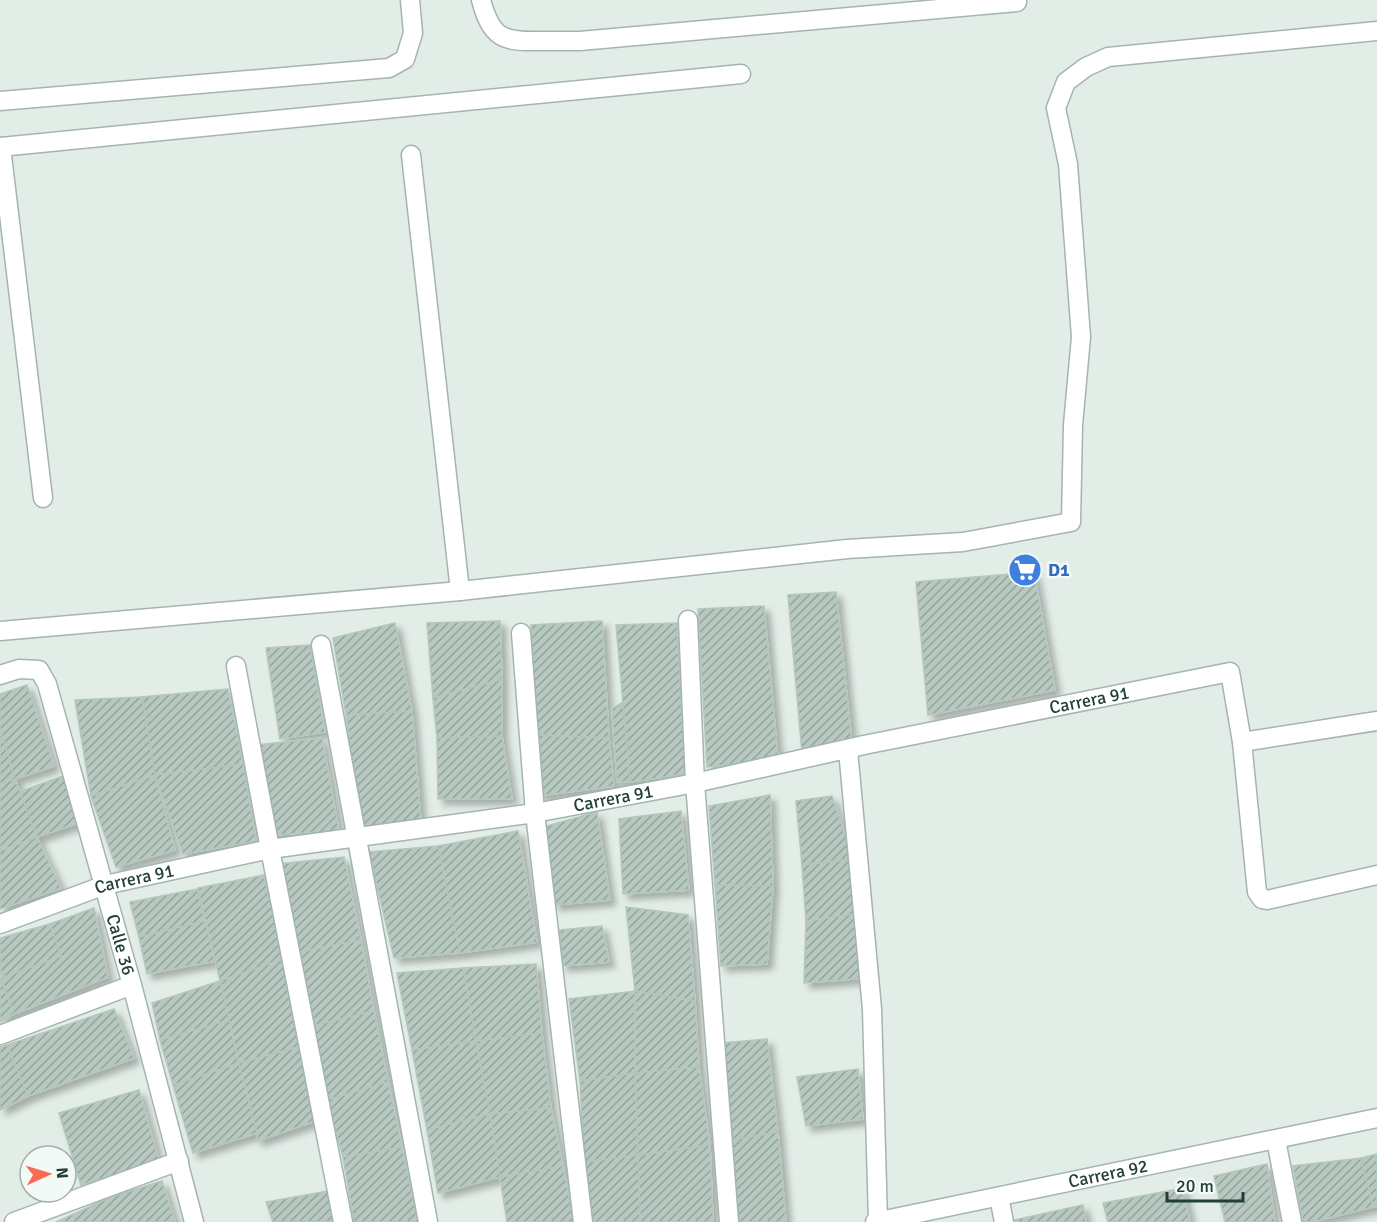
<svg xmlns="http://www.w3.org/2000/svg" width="1377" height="1222" font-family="Signika,sans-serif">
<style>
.building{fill:url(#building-hatch);stroke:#b4c7bd;stroke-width:1.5;filter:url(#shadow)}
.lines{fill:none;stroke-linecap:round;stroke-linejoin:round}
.minor-casing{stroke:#a4b5ae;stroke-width:21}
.minor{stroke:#fff;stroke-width:18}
.labels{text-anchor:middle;stroke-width:5;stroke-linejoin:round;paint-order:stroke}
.shop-label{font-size:18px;font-weight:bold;fill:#366cbe;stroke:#f3f9f6;text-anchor:start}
.street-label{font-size:18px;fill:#213f34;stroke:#f3f9f6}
</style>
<defs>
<pattern id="building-hatch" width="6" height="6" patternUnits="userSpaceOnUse" patternTransform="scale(1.5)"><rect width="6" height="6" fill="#b7c8c0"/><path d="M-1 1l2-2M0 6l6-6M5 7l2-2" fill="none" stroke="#94a49d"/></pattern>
<filter id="shadow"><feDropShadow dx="5.5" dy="5.5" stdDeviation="3" flood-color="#0004"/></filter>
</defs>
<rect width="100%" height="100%" fill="#e2ede7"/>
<g class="building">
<path d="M1034,572L1055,690L928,715L916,582Z"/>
<path d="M836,592L852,744L802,753L788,595Z"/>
<path d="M764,606L778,759L707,767L698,609Z"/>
<path d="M500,621L502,679L433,698L427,623Z"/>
<path d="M602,621L609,738L537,735L531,625Z"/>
<path d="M395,623L412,711L346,715L333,638Z"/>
<path d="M677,623L685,774L630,782L616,625Z"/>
<path d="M310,645L325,732L280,739L266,648Z"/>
<path d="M502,679V736L437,738L433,698Z"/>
<path d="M27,685L54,766L15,779L0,728V694Z"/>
<path d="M228,689L243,764L155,775L142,697Z"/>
<path d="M142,697L155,775L91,796L75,700Z"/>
<path d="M623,702L630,782H617L612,709Z"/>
<path d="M412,711L421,822L361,827L346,715Z"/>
<path d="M0,728L15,779L0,784Z"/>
<path d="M537,735L609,738L614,786L538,796Z"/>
<path d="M502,736L512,799H438L437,738Z"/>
<path d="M322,738L339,831L272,835L257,745Z"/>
<path d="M243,764L256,841L183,854L155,775Z"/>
<path d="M155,775L175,850L116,867L91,796Z"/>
<path d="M63,776L78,823L37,837L19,792Z"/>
<path d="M15,779L37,837L0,851V784Z"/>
<path d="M770,795L773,886L715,885L709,806Z"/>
<path d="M832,796L853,859L802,865L796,801Z"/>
<path d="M681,811L689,890L623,894L619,819Z"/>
<path d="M597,812L610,900L554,905L543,827Z"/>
<path d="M518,831L537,942L460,953L438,846Z"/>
<path d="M37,837L61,888L0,909V851Z"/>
<path d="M438,846L460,953L394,958L369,852Z"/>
<path d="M344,857L361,940L299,952L279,864Z"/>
<path d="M853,859L859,913L806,921L802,865Z"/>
<path d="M264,875L283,959L220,981L198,888Z"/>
<path d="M715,885L773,886L767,964L721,966Z"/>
<path d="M197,889L205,921L139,937L130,902Z"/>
<path d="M626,907L688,915L695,1001L635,991Z"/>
<path d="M94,908L108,977L14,1014L1,978L61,956L50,924Z"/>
<path d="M859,913L865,978L804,983L806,921Z"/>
<path d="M205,921L215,961L147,974L139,937Z"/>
<path d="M50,924L61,956L1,978L0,938Z"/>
<path d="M602,926L609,962L562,966L560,930Z"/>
<path d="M361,940L374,1011L312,1026L299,952Z"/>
<path d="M283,959L302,1046L239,1063L220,981Z"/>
<path d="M536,964L542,1033L476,1041L463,968Z"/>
<path d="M463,968L476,1041L412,1050L397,973Z"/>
<path d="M0,978L14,1014L0,1022Z"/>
<path d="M220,981L229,1020L160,1040L152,1003Z"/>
<path d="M635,991L695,1001L699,1067L635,1073Z"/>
<path d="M635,991V1073L580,1081L569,999Z"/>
<path d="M114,1009L134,1058L28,1096L7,1045Z"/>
<path d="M374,1011L388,1082L327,1100L312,1026Z"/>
<path d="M229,1020L239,1063L173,1085L160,1040Z"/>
<path d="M542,1033L551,1108L490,1114L476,1041Z"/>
<path d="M767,1039L778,1132L732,1140L722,1043Z"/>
<path d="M476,1041L490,1114L427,1130L412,1050Z"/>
<path d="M7,1045L28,1096L0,1110V1047Z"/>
<path d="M302,1046L318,1120L257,1141V1133L239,1063Z"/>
<path d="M239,1063L257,1133L193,1153L173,1085Z"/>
<path d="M699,1067L710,1145L638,1155L635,1073Z"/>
<path d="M858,1069L863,1119L806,1126L797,1077Z"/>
<path d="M635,1073L638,1155L584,1162L580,1081Z"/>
<path d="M388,1082L402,1147L343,1157L327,1100Z"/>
<path d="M139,1090L159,1161L81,1185L59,1113Z"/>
<path d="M551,1108L563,1166L500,1177L490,1114Z"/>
<path d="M490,1114L500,1177L438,1193L427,1130Z"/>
<path d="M778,1132L786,1222H736L732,1140Z"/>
<path d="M710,1145L713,1222H640L638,1155Z"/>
<path d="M402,1147L418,1222H354L343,1157Z"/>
<path d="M1377,1154V1206L1373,1207L1361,1158Z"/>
<path d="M638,1155L640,1222H590L584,1162Z"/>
<path d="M1361,1158L1373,1207L1312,1222H1303L1293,1166Z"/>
<path d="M1267,1164L1275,1222H1225L1214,1176Z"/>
<path d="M563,1166L574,1222H507L500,1177Z"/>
<path d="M162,1181L175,1222H56L111,1197Z"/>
<path d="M1183,1188L1190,1222H1108L1103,1203Z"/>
<path d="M333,1190L340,1221L273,1222L266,1202Z"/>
<path d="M1083,1205L1086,1222H1014V1220Z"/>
</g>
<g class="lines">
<defs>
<g id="minor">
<path d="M481,0C491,37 502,42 538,41C552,41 566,41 580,41L1017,2L1016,0"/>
<path d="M0,101L389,68L405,59L413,33L410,0"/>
<path d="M0,147L741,74"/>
<path d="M1,147L43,498"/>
<path d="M411,155L460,591"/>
<path d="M688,620L695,783L729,1222"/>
<path d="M0,631L460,591L847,549L963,542L1071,522L1073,425L1081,337L1068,164L1056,108L1066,82L1086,67L1108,57L1377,31"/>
<path d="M521,633L535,813L583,1222"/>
<path d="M321,645L428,1222"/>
<path d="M236,666L270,849L343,1222"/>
<path id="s1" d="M0,675L19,669L39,670L47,684L132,985L194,1222"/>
<path d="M1242,742L1377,721"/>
<path d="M848,750L872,1009L878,1221"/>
<path id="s2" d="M0,924L105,885L270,849L535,813L695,783L864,745L1230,672L1242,742L1257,892L1262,899L1267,900L1377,875"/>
<path d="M0,1035L132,985"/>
<path d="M1276,1140L1292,1222"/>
<path d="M999,1197L1004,1222"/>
<path d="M14,1222L179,1161"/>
<path id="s3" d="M875,1222L1377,1118"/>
</g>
</defs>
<use href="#minor" class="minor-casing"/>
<use href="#minor" class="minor"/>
</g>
<defs>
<symbol id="supermarket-disc" viewBox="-11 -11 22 22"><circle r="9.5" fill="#3f7fe0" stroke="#f3f9f6"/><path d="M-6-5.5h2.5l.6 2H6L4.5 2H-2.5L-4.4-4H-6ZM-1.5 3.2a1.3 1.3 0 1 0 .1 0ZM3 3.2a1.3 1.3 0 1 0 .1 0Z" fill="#fff"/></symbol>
</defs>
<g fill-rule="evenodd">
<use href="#supermarket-disc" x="1006" y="551" width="38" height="38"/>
</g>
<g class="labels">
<g class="shop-label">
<text x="1048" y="576">D1</text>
</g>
<g class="street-label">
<text dy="6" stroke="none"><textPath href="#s2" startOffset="1114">Carrera 91</textPath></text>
<text dy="6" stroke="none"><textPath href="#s2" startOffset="628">Carrera 91</textPath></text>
<text dy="6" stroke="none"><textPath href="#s2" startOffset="142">Carrera 91</textPath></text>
<text dy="6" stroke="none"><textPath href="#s1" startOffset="327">Calle 36</textPath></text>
<text dy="6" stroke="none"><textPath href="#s3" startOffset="238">Carrera 92</textPath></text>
</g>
</g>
<g transform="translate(48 1174) rotate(86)"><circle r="28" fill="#f3f9f6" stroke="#9fafa8" stroke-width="1.5"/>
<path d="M0-4.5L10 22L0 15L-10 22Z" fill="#f96b54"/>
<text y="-9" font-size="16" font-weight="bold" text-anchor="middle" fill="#213f34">N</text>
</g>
<path d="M1167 1192v9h76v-9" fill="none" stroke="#213f34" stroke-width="3"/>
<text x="1176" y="1192" font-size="18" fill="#213f34" stroke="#f3f9f6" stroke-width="4.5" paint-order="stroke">20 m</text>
</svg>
